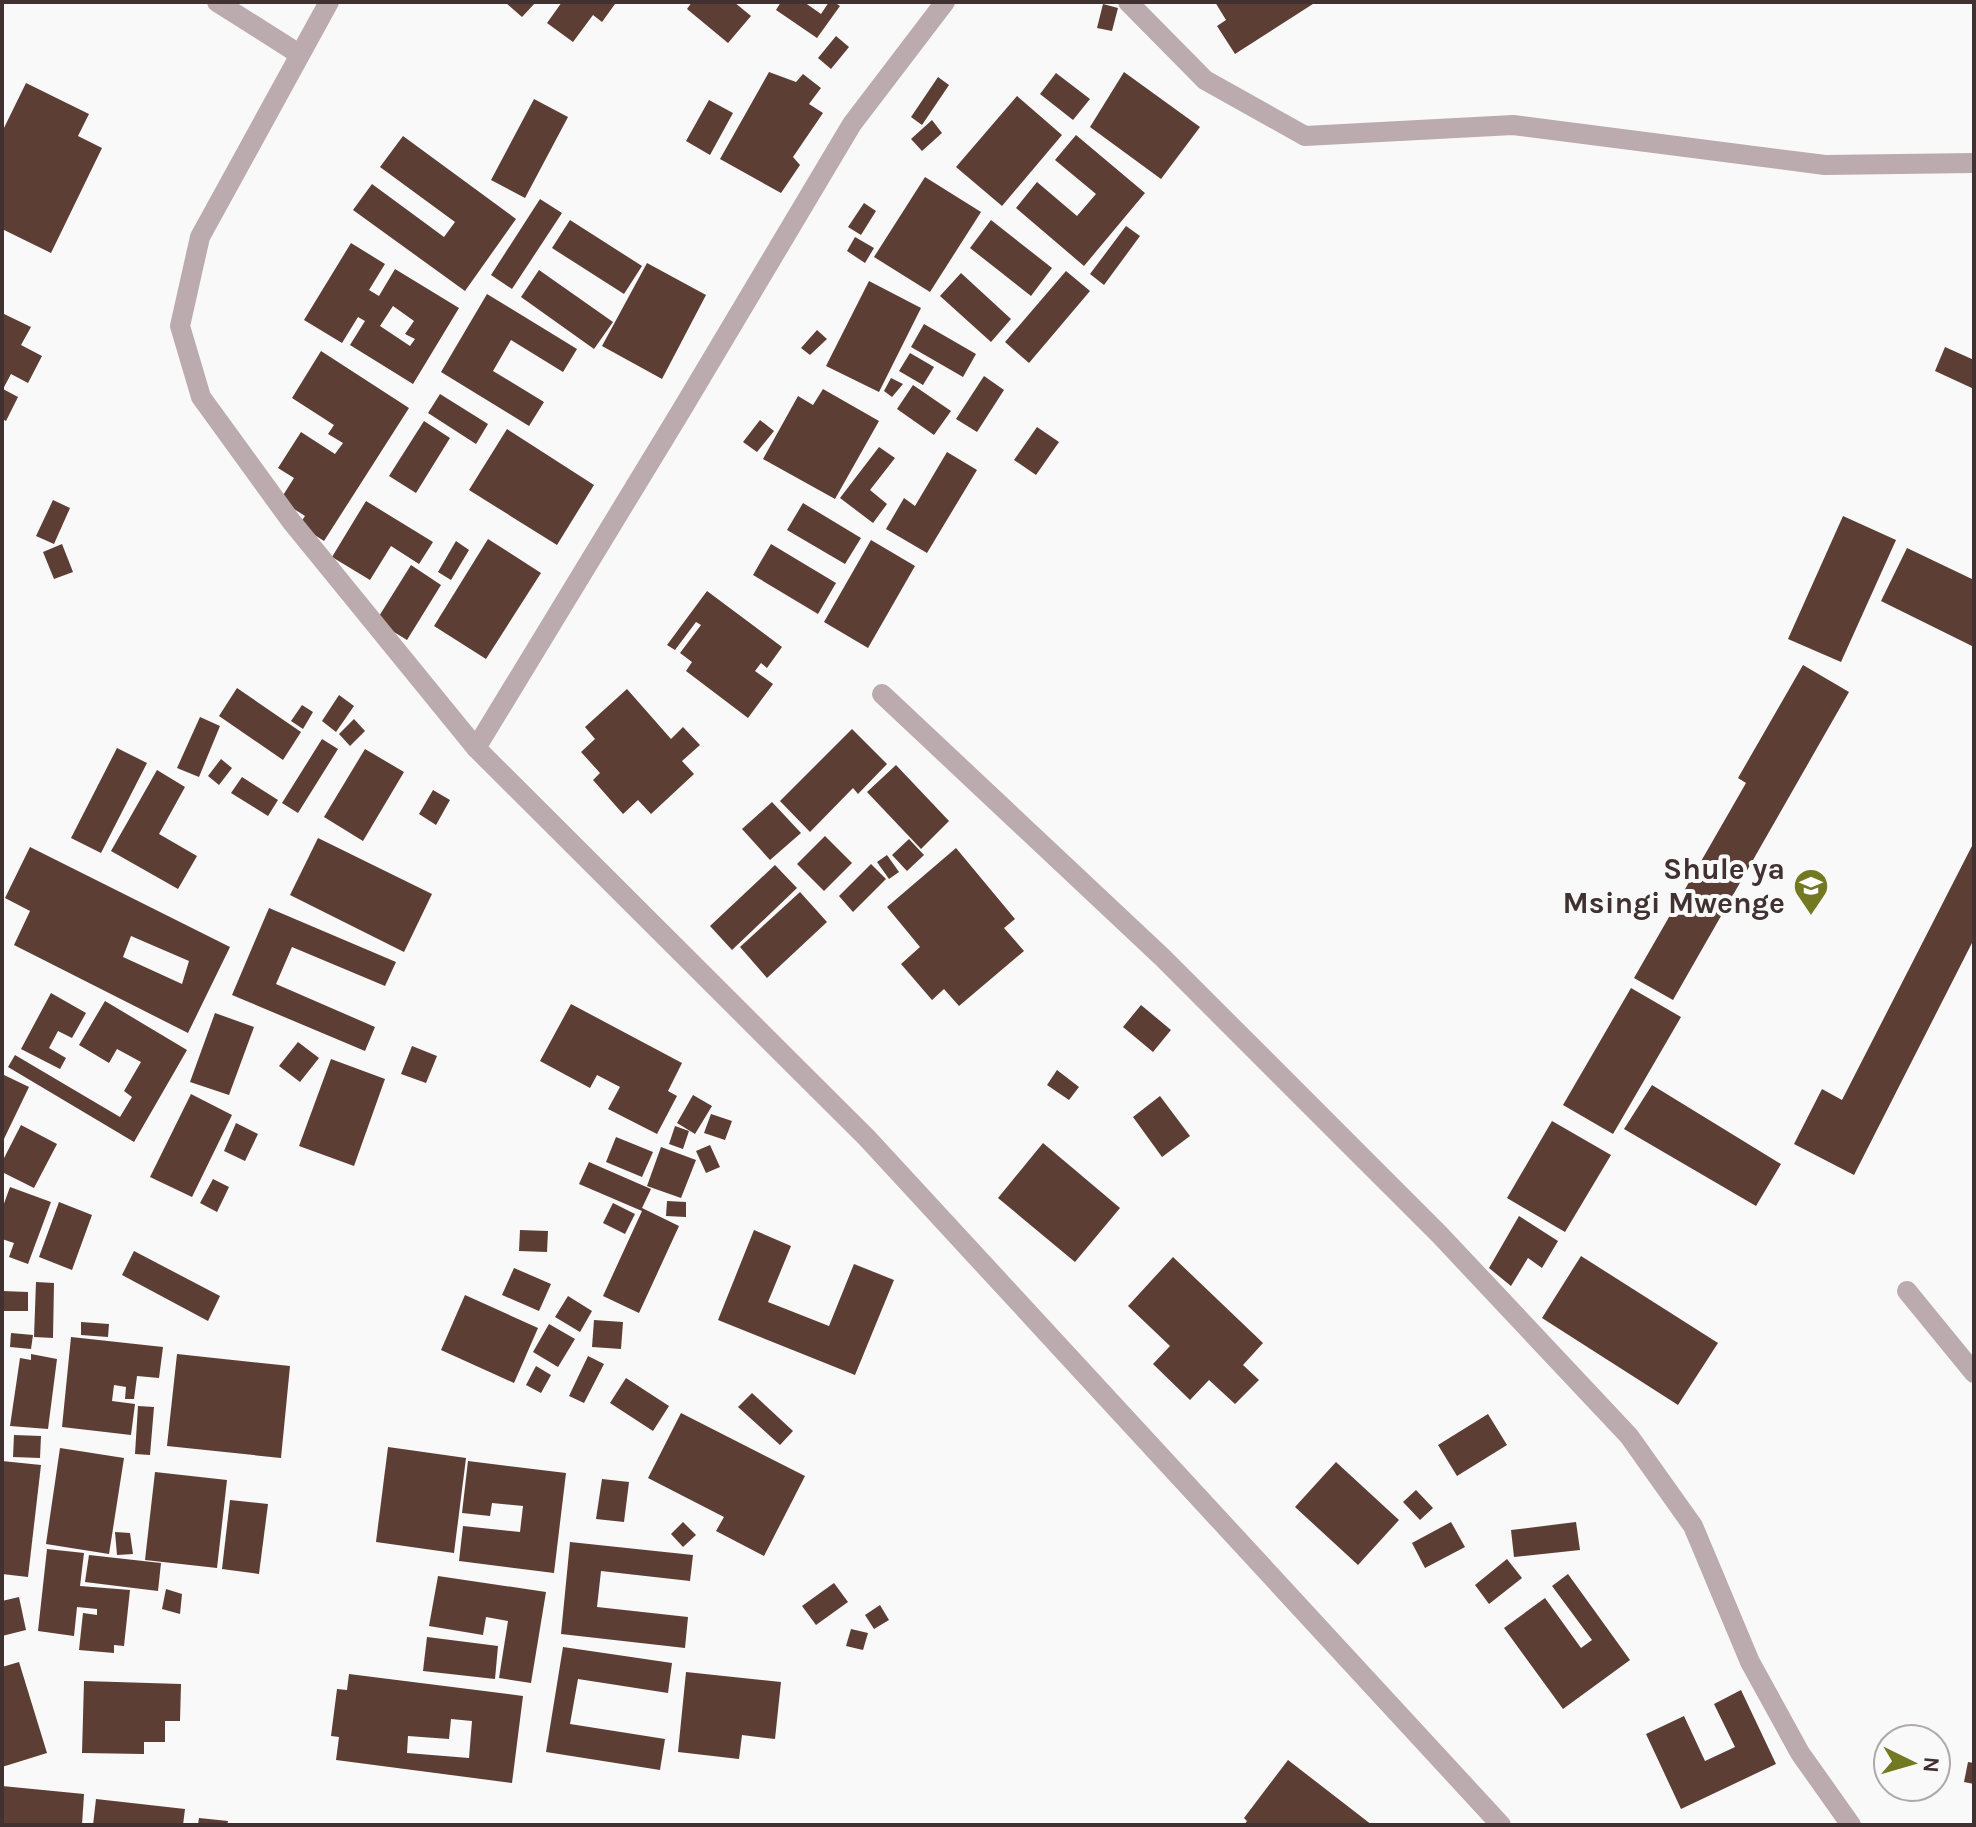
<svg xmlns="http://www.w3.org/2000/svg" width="1976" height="1827" font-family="Karla,sans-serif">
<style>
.building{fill:#5c3e34;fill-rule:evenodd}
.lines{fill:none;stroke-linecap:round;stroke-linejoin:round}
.street{stroke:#bbaaae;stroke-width:20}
.labels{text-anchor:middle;stroke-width:8;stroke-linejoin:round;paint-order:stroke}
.poi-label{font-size:30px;font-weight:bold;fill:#413131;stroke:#f9f9f9;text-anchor:end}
</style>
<rect width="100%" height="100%" fill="#f9f9f9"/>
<g class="building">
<path d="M505,2H536L522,17Z"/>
<path d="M562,2H612L615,4L602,22L593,15L573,42L547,23Z"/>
<path d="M692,2H734L751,16L728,43L687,9Z"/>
<path d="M781,2H804L821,14L829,2H834L840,6L817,38L776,10Z"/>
<path d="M1215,2H1316L1235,54L1217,26L1226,20Z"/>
<path d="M1103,4L1118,8L1112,31L1097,28Z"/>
<path d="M836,36L849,47L831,69L818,58Z"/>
<path d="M769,72L796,82L803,74L821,88L809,104L823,113L793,157L800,165L781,193L720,159Z"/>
<path d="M1124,72L1200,127L1161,179L1090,127Z"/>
<path d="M1056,73L1090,99L1073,120L1040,94Z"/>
<path d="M938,77L949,85L922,125L911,117Z"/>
<path d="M26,83L89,114L78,136L102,148L51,253L2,229V132Z"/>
<path d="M1017,96L1062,135L1002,206L956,167Z"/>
<path d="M534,99L568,117L525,198L491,180Z"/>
<path d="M709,100L733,113L710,155L686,141Z"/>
<path d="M932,120L942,133L922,151L911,139Z"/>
<path d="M1076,135L1145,193L1084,266L1016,208L1037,182L1077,216L1096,194L1055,160Z"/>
<path d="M403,136L516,219L465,291L353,210L372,184L444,237L455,222L380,167Z"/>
<path d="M925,177L981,212L930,292L874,257Z"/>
<path d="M540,199L562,213L512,289L491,275Z"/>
<path d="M864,203L876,211L861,235L848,227Z"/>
<path d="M570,220L642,266L624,294L552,248Z"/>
<path d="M991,220L1052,268L1031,296L970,248Z"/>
<path d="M1126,226L1140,236L1104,285L1090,274Z"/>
<path d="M855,237L874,248L865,263L847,251Z"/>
<path d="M351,243L385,264L369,290L379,296L395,269L459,308L413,384L350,345L365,321L358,317L342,343L304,320ZM393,306L414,321L405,334L415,339L410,346L380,326Z"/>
<path d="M647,263L706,295L662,379L602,346Z"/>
<path d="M539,270L613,322L594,349L521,297Z"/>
<path d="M1066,271L1090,291L1029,363L1005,342Z"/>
<path d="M961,273L1011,319L991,342L940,296Z"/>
<path d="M869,281L921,308L879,392L826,366Z"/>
<path d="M487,294L577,349L563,372L511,340L493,371L544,402L529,426L441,372Z"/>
<path d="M2,313L31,327L21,345L42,356L28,383L11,374L3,389L18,397L6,421L2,419Z"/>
<path d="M924,324L976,354L963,377L911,347Z"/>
<path d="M817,330L827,339L810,355L801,348Z"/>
<path d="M1945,347L1974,360V389L1935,371Z"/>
<path d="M321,351L409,408L324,541L299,525L305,516L280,500L294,478L278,468L301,432L335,454L343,443L328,434L334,425L292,398Z"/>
<path d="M910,353L934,367L923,385L899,371Z"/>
<path d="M984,376L1004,390L977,432L956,419Z"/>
<path d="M891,378L903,384L892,397L884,391Z"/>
<path d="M913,385L951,411L934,435L897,409Z"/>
<path d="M823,389L879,421L835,499L763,459L798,396L813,405Z"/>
<path d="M440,394L488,424L476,444L428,413Z"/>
<path d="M760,420L774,431L757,452L743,442Z"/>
<path d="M424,421L450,438L416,493L389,476Z"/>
<path d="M1037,427L1059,442L1036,475L1014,460Z"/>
<path d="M507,429L594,485L557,545L469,490Z"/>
<path d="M879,447L895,458L870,490L887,504L873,523L840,498Z"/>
<path d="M947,452L977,470L927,553L886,529L904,498L915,506Z"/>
<path d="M53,500L70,508L54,544L36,536Z"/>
<path d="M366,501L433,542L419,564L391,546L370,580L332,557Z"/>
<path d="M803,503L861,538L845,564L787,530Z"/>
<path d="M1843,516L1896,540L1841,662L1788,639Z"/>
<path d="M488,539L541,573L486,659L434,626Z"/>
<path d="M871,540L915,566L868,648L824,622Z"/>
<path d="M456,541L469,550L451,580L438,572Z"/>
<path d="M62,544L73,572L54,579L43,552Z"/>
<path d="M771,544L836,583L818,614L753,575Z"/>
<path d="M1907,548L1974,580V647L1881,601Z"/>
<path d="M411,565L441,585L407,640L376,621Z"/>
<path d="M707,591L782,647L767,668L761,663L755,671L773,684L748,718L686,671L692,662L680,653L701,625L696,622L675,650L667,645Z"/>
<path d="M1803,665L1849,692L1673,1000L1634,978L1746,783L1738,778Z"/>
<path d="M237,688L301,732L283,760L219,716Z"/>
<path d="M627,689L671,739L683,727L700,745L682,761L694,774L651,814L638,800L623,814L593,780L600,773L581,752L595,739L585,727Z"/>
<path d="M339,695L354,706L336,732L322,721Z"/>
<path d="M302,705L313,712L303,729L291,721Z"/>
<path d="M200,717L220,726L199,777L177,768Z"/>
<path d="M354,719L365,731L350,746L339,734Z"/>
<path d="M852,729L887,764L858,794L853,788L810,832L780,801Z"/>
<path d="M322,739L338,749L298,813L282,803Z"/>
<path d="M117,748L147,763L101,853L71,838Z"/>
<path d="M365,749L404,772L363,841L324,817Z"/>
<path d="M221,759L232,768L219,785L208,776Z"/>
<path d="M896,765L949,821L921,849L867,792Z"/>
<path d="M157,770L185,787L159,834L197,856L178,889L111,851Z"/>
<path d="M242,777L278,800L268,816L231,793Z"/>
<path d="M433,790L450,800L436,825L419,814Z"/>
<path d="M772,802L801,833L770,860L742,829Z"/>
<path d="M825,836L852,863L824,891L797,864Z"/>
<path d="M318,838L432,894L404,952L290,895Z"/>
<path d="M909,839L924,855L907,871L892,855Z"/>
<path d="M1974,842V939L1854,1175L1794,1144L1822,1089L1842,1100Z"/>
<path d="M30,847L230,947L188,1033L14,945L30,911L5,898ZM131,936L189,961L182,984L123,957Z"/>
<path d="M956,848L1015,919L1004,928L1024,951L959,1006L944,989L932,1000L901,964L920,947L887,907Z"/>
<path d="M887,855L899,872L889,879L877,862Z"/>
<path d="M871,864L886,879L853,912L839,896Z"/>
<path d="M775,865L797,888L732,950L710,926Z"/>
<path d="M800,892L827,922L767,978L740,947Z"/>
<path d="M269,908L396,962L385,986L292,947L276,984L375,1027L365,1051L232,995Z"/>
<path d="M1631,988L1681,1017L1613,1134L1563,1105Z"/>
<path d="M51,993L86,1013L72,1038L58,1031L49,1048L66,1058L60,1069L21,1049Z"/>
<path d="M105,1001L187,1050L134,1142L8,1067L15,1055L120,1117L132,1097L124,1091L141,1062L117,1049L109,1063L79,1045Z"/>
<path d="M571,1004L682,1063L668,1091L677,1096L657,1134L608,1109L620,1087L597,1075L590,1088L540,1061Z"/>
<path d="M1141,1005L1171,1030L1153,1052L1123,1027Z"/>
<path d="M215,1013L254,1027L229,1095L190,1082Z"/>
<path d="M298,1042L319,1058L300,1082L279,1066Z"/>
<path d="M412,1046L437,1056L426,1083L401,1074Z"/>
<path d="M331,1059L385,1079L354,1166L299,1146Z"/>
<path d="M1057,1070L1079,1087L1069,1100L1047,1085Z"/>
<path d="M2,1074L29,1087L2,1143Z"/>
<path d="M1652,1085L1781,1164L1756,1206L1624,1129Z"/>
<path d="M191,1094L232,1115L192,1197L150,1177Z"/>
<path d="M693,1095L712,1106L695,1134L677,1123Z"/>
<path d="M1160,1096L1190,1136L1162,1157L1133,1117Z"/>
<path d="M711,1114L732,1121L725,1140L704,1133Z"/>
<path d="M1552,1121L1611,1155L1565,1232L1507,1198Z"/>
<path d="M236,1123L258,1134L245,1161L224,1151Z"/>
<path d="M21,1125L57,1144L34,1188L2,1172V1162Z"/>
<path d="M675,1126L689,1131L683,1149L669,1144Z"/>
<path d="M616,1137L653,1152L642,1177L606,1162Z"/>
<path d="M1043,1143L1120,1208L1075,1262L998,1198Z"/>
<path d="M710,1145L720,1167L706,1173L696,1151Z"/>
<path d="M661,1147L696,1160L681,1198L647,1186Z"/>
<path d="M589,1162L651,1189L642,1208L679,1226L639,1313L603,1296L642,1211L579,1184Z"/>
<path d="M213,1179L229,1187L217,1212L200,1203Z"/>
<path d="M10,1187L51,1202L28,1264L9,1257L14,1243L2,1239V1209Z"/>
<path d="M667,1201L686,1202V1217L666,1216Z"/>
<path d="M59,1202L92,1215L72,1270L39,1257Z"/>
<path d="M613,1203L635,1214L625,1234L603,1223Z"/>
<path d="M1519,1216L1558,1241L1542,1268L1528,1258L1511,1286L1489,1268Z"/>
<path d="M520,1230L548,1231L547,1252L519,1251Z"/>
<path d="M754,1230L791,1246L768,1302L829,1326L854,1264L894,1280L855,1375L718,1320Z"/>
<path d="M134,1251L220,1296L208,1321L122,1275Z"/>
<path d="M1581,1256L1718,1343L1678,1405L1542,1318Z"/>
<path d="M1173,1257L1263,1343L1243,1365L1259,1380L1235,1404L1209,1380L1190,1400L1153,1364L1170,1346L1128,1306Z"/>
<path d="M514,1268L551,1284L539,1311L502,1295Z"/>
<path d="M36,1282L54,1283L53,1338L34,1337Z"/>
<path d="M2,1291L28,1292V1311H2Z"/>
<path d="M465,1295L538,1328L514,1383L441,1350Z"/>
<path d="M568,1296L592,1311L580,1332L555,1317Z"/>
<path d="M594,1320L623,1322L621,1349L592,1347Z"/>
<path d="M81,1322L109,1324L108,1337L81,1335Z"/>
<path d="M549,1324L575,1339L558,1367L533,1352Z"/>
<path d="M11,1333L33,1335L31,1349L10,1347Z"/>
<path d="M71,1337L163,1347L159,1378L137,1376L134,1399H125L126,1387L114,1385L112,1401L135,1404L131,1435L62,1427Z"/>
<path d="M31,1354L57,1359L48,1429L10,1426L20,1358L31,1360Z"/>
<path d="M177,1354L290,1366L281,1458L167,1446Z"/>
<path d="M588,1356L604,1364L584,1403L569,1396Z"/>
<path d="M536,1366L551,1375L541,1393L526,1385Z"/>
<path d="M626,1378L669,1406L653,1431L610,1403Z"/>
<path d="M752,1393L793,1431L780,1445L738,1407Z"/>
<path d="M138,1406L154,1407L150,1455L135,1454Z"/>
<path d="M681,1413L805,1476L764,1556L716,1531L724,1517L648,1478Z"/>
<path d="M1488,1414L1507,1445L1457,1476L1438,1445Z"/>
<path d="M14,1435L41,1436L40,1458L13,1457Z"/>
<path d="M388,1447L466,1458L454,1553L376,1542Z"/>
<path d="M60,1448L124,1458L109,1554L46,1544Z"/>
<path d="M2,1461L41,1465L28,1577L2,1574Z"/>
<path d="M468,1461L566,1473L554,1573L459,1561L463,1526L520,1532L523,1506L492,1503L490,1516L462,1513Z"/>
<path d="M1336,1462L1399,1520L1358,1565L1295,1507Z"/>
<path d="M155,1472L227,1480L217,1568L145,1560Z"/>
<path d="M602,1479L629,1482L624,1522L596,1519Z"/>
<path d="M1416,1490L1433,1508L1420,1520L1403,1502Z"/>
<path d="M230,1500L268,1504L259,1574L222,1569Z"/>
<path d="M683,1522L696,1535L683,1547L671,1534Z"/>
<path d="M1451,1522L1465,1547L1425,1568L1412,1543Z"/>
<path d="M1576,1522L1580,1550L1514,1557L1511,1530Z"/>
<path d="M115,1532L130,1533L133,1554L117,1555Z"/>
<path d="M570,1542L693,1555L690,1581L601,1571L597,1607L688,1617L685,1648L561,1634Z"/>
<path d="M47,1549L84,1553L80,1586L130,1590L124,1646L114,1645V1653L79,1650L83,1613L97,1615V1609L77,1607L74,1636L38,1631Z"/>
<path d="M89,1555L161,1563L158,1591L85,1582Z"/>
<path d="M1507,1559L1522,1578L1489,1604L1475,1585Z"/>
<path d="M1568,1574L1630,1660L1563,1709L1504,1628L1545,1598L1581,1648L1592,1640L1552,1586Z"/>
<path d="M438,1576L546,1592L531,1683L499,1678L508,1621L486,1617L483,1635L429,1626Z"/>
<path d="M834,1583L848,1602L816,1625L802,1606Z"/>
<path d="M166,1589L182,1594L180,1614L162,1609Z"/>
<path d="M19,1597L26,1630L2,1636V1601Z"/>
<path d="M880,1605L889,1620L874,1629L865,1615Z"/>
<path d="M851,1629L868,1633L863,1650L846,1646Z"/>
<path d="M427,1637L498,1646L495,1679L423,1671Z"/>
<path d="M563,1647L672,1663L668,1693L578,1679L570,1724L665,1739L660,1770L546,1752Z"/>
<path d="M19,1662L47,1753L2,1767V1667Z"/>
<path d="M686,1672L781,1682L775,1739L742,1735L739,1759L678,1752Z"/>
<path d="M349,1674L523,1696L512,1783L336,1760L339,1737L331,1736L337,1689L347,1690ZM451,1719L472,1721L469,1758L407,1753L408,1736L449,1739Z"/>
<path d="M84,1681L181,1684L180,1721H165V1742H144V1754L82,1753Z"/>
<path d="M1741,1690L1776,1764L1681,1809L1646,1734L1684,1716L1705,1761L1735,1747L1714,1704Z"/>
<path d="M1288,1760L1372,1825H1244L1247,1821L1244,1818Z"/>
<path d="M1968,1762L1974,1763V1784L1964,1782Z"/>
<path d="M2,1786L84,1794L82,1825H2Z"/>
<path d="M96,1799L185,1809L183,1825H93Z"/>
<path d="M199,1818L228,1821L227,1825H198Z"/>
</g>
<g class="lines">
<g class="street">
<path d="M217,2L299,54"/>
<path d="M329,2L200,237L180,326L201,397L291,521L476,748L867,1138L1501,1825"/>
<path d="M1128,2L1205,80L1305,136L1513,125L1825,165L1974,163"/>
<path d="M882,694L1162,957L1440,1235L1629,1436L1693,1526L1750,1662L1800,1753L1851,1825"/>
<path d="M476,748L681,411L852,124L945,2"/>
<path d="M1907,1291L1974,1373"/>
</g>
</g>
<defs>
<symbol id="school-pin" viewBox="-11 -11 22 30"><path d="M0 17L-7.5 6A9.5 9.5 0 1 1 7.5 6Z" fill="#737922" stroke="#f9f9f9"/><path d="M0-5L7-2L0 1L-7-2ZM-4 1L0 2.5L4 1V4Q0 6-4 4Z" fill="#fff"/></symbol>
</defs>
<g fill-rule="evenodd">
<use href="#school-pin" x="1791" y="866" width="40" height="54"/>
</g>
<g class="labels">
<g class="poi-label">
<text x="1785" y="879">Shule ya<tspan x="1785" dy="34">Msingi Mwenge</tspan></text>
</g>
</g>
<rect width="1976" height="1827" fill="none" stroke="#413131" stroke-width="8"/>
<g transform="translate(1912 1763) rotate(95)"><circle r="38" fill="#f9f9f9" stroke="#afa9a9" stroke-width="2"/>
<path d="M0-6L14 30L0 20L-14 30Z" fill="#737922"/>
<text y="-12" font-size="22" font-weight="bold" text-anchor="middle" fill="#413131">N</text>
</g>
</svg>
